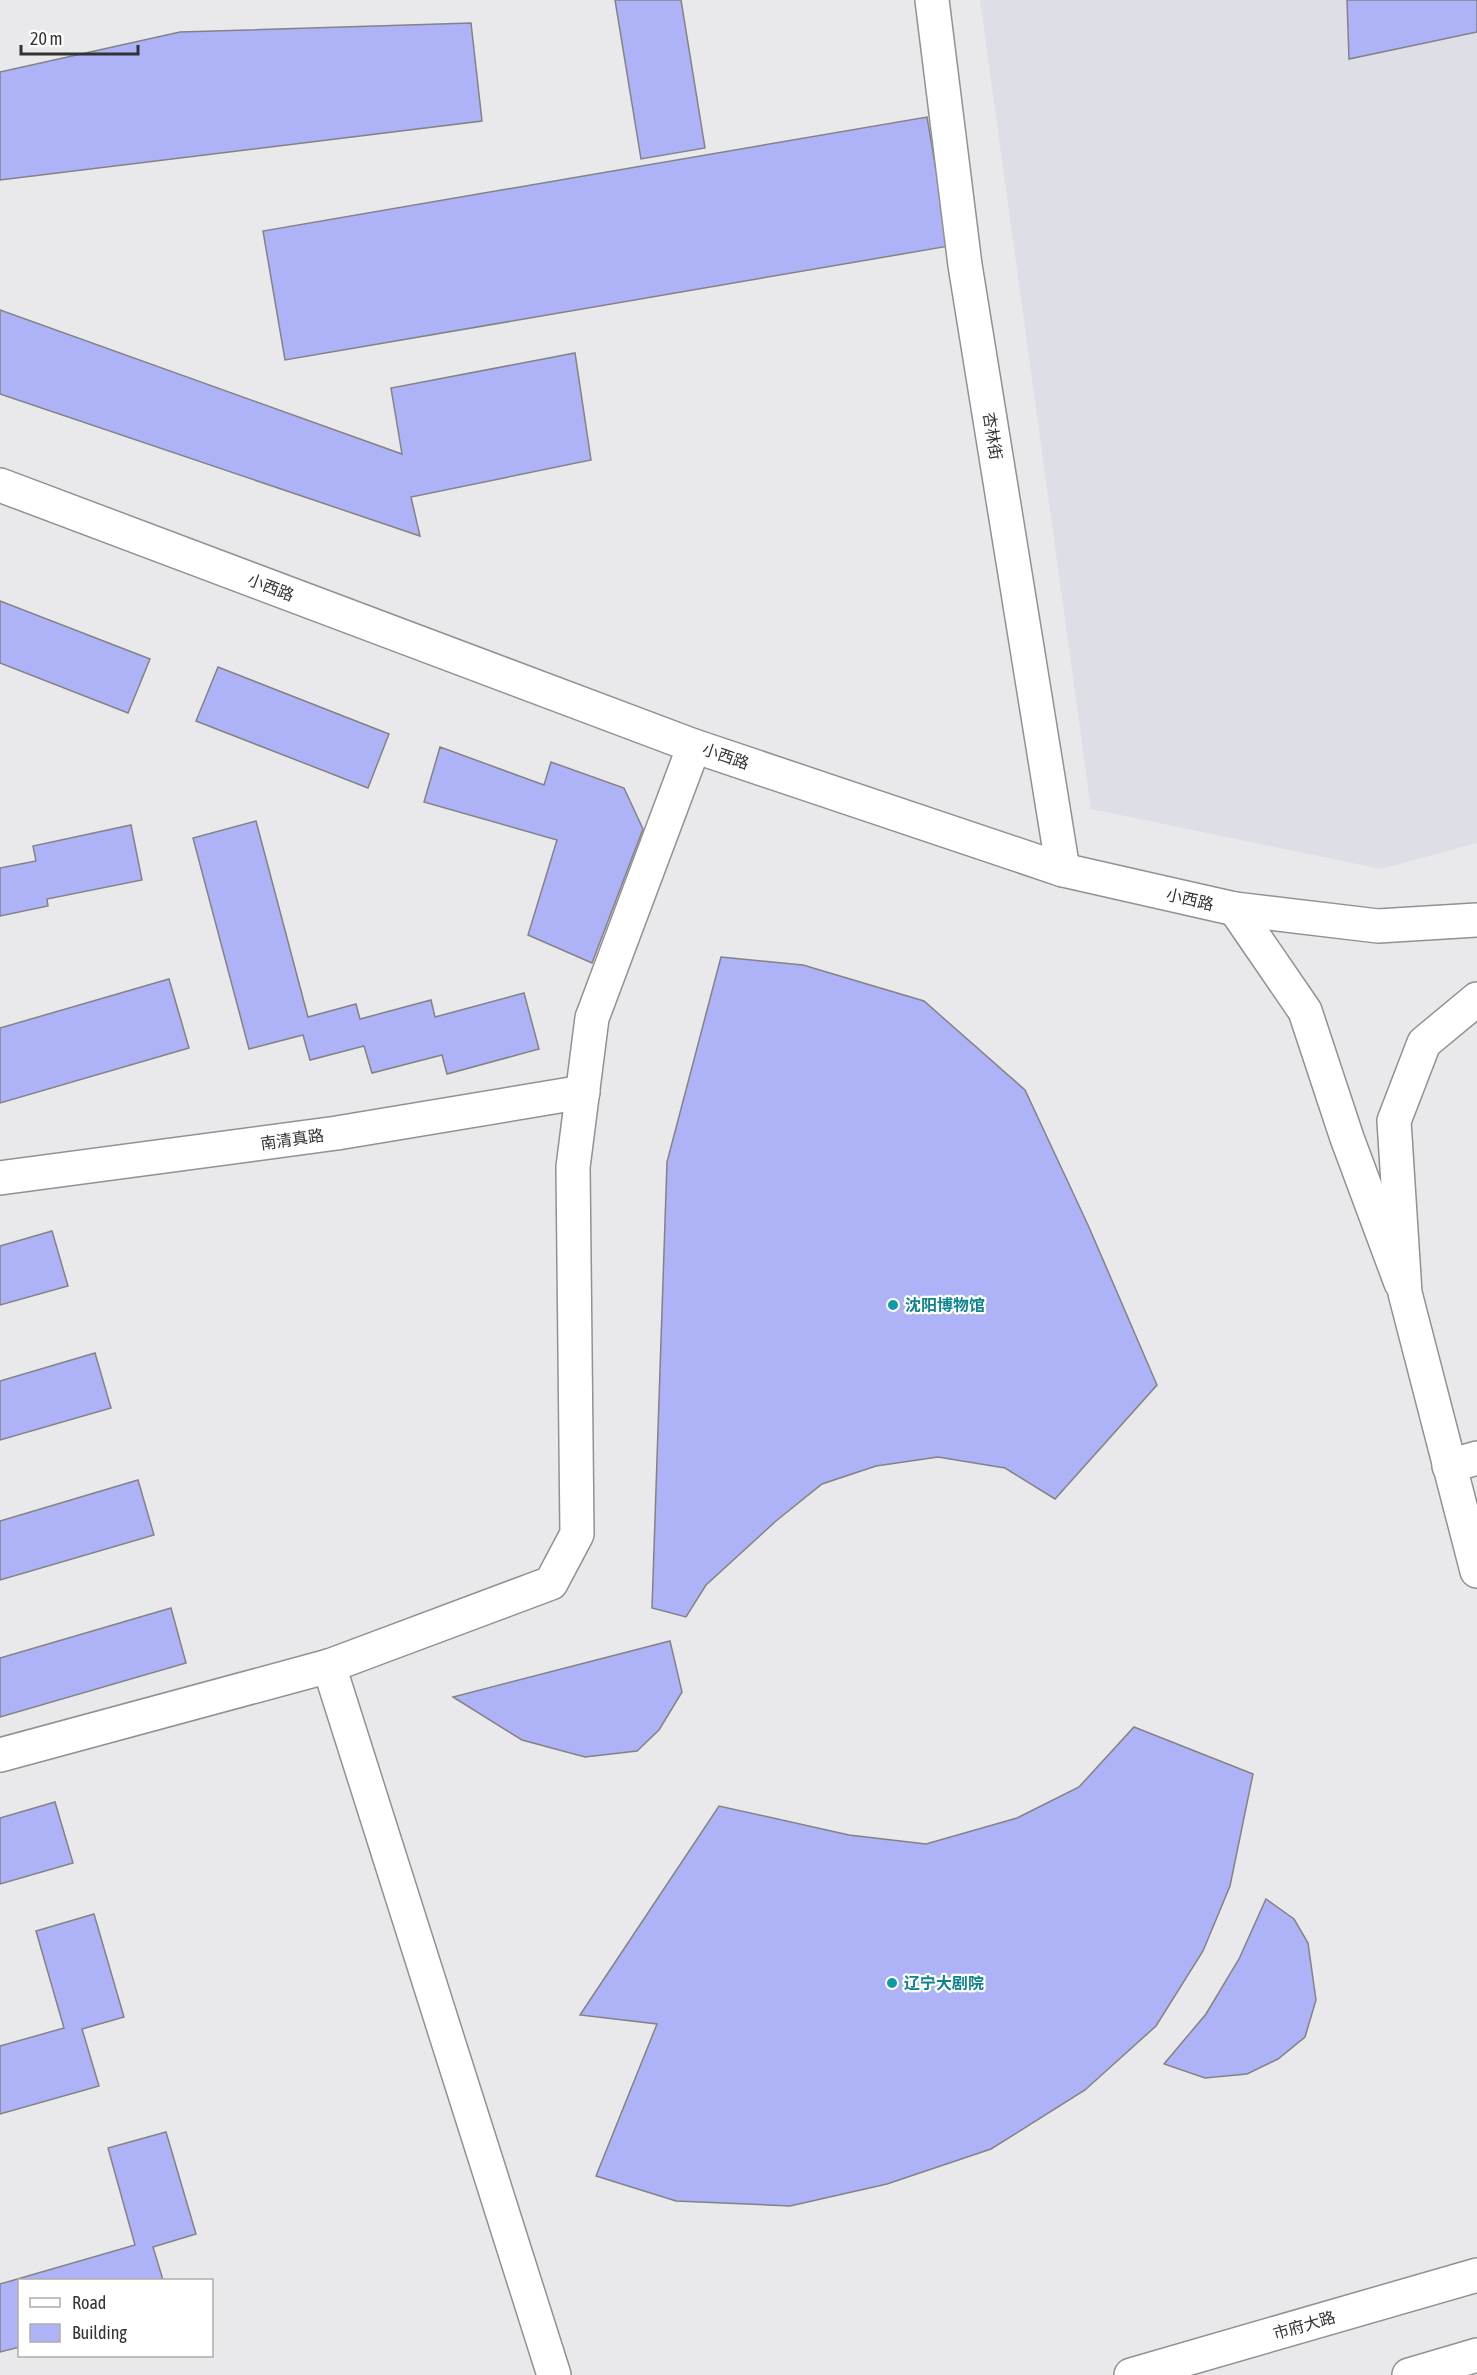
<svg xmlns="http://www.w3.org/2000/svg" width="1477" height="2375" font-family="'Asap Condensed','Noto Sans SC',sans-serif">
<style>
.built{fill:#dedee7}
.building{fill:#aeb2f6;stroke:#838385;stroke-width:1.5}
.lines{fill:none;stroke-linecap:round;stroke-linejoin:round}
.minor-casing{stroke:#919193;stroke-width:36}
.major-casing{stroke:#919193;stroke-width:36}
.minor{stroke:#fff;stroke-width:33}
.major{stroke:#fff;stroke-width:33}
.culture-dot{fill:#0f9aa8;stroke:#fff;stroke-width:2}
.labels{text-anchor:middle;stroke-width:4.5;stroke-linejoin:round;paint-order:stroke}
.street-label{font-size:16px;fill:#333;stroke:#fff}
.culture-label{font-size:16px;font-weight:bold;fill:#0d838f;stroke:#fff;text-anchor:start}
</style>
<rect width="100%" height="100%" fill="#e9e9eb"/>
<path class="built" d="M980,0H1477V843L1381,869L1091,809Z"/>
<g class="building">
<path d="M615,0H681L705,148L641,159Z"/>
<path d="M1347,0H1477V32L1349,59Z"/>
<path d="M471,23L482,121L0,180V72L180,32Z"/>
<path d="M927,117L949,246L285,360L263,231Z"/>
<path d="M0,310L402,454L391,388L575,353L591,460L411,497L420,536L0,394Z"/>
<path d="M0,601L150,659L128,713L0,663Z"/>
<path d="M218,667L389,734L368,788L196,721Z"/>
<path d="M440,747L544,785L551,762L624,788L643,829L592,963L528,935L557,840L424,802Z"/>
<path d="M256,821L308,1017L356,1004L360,1019L431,1000L435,1017L524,993L539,1049L447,1074L442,1055L372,1073L364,1046L310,1060L303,1035L249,1049L193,838Z"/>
<path d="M131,825L142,880L47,899L48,906L0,916V868L36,861L33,846Z"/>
<path d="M721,957L803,965L924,1001L1025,1090L1088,1225L1157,1385L1055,1499L1005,1468L938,1457L876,1466L822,1484L776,1521L706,1585L686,1617L652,1608L667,1162Z"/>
<path d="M169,979L189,1048L0,1103V1028Z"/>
<path d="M52,1231L68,1286L0,1305V1246Z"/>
<path d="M95,1353L111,1408L0,1440V1381Z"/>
<path d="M138,1480L154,1535L0,1580V1521Z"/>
<path d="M171,1608L186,1663L0,1717V1658Z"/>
<path d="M670,1641L682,1692L659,1730L637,1751L585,1757L522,1740L453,1697Z"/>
<path d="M1134,1727L1253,1774L1230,1886L1203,1951L1156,2026L1085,2090L991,2149L887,2184L790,2206L676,2201L596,2176L657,2024L580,2015L719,1806L849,1835L926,1844L1017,1818L1079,1787Z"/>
<path d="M55,1802L73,1863L0,1884V1818Z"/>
<path d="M1266,1899L1294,1919L1308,1943L1316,2000L1305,2037L1278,2059L1247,2074L1205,2078L1164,2064L1206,2014L1239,1959Z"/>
<path d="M94,1914L124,2017L82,2029L99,2086L0,2114V2046L64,2028L36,1931Z"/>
<path d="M166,2132L196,2234L153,2247L163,2280H20V2347L0,2352V2284L135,2245L108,2148Z"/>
</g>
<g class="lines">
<defs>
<g id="minor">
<path d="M932,0L965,265L1063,870"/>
<path d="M0,485L694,746L1063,870L1235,909L1378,926L1477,920"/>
<path d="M1235,909L1305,1011L1347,1138L1401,1283"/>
<path d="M0,1178L337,1133L583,1092"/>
<path d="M1449,1466L1477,1458"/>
<path d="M329,1666L554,2375"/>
<path d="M0,1755L329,1666L551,1583L577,1534L573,1167L592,1018L694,746"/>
</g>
<g id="major">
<path d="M1477,999L1424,1043L1394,1121L1405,1293L1477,1571"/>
<path d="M1131,2375L1477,2275"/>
<path d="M1409,2375L1477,2355"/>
</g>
</defs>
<use href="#minor" class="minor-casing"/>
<use href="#major" class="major-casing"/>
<use href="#minor" class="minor"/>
<use href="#major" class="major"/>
</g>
<g class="culture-dot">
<circle cx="893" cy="1305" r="6"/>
<circle cx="892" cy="1983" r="6"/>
</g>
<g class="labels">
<g class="street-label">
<text transform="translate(993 436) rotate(81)" y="6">杏林街</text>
<text transform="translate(271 587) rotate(21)" y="6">小西路</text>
<text transform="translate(726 756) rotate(19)" y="6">小西路</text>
<text transform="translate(1190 899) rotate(13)" y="6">小西路</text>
<text transform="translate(292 1139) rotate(-8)" y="6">南清真路</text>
<text transform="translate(1304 2325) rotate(-16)" y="6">市府大路</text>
</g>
<g class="culture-label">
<text x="905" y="1311">沈阳博物馆</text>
<text x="904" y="1989">辽宁大剧院</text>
</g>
</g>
<rect x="18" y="2279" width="195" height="78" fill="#ffffff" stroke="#adadad" stroke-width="1.5"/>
<rect x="30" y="2298" width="30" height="9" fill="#ffffff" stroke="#adadad" stroke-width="1.5"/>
<text x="72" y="2309" font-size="18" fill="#333333">Road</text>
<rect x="30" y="2324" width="30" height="18" fill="#aeb2f6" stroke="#adadad" stroke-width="1.5"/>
<text x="72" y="2339" font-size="18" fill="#333333">Building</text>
<path d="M21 45v9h117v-9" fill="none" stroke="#333333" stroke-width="3"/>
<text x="30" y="45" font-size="18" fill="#333333" stroke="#ffffff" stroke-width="4.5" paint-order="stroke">20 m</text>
</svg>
